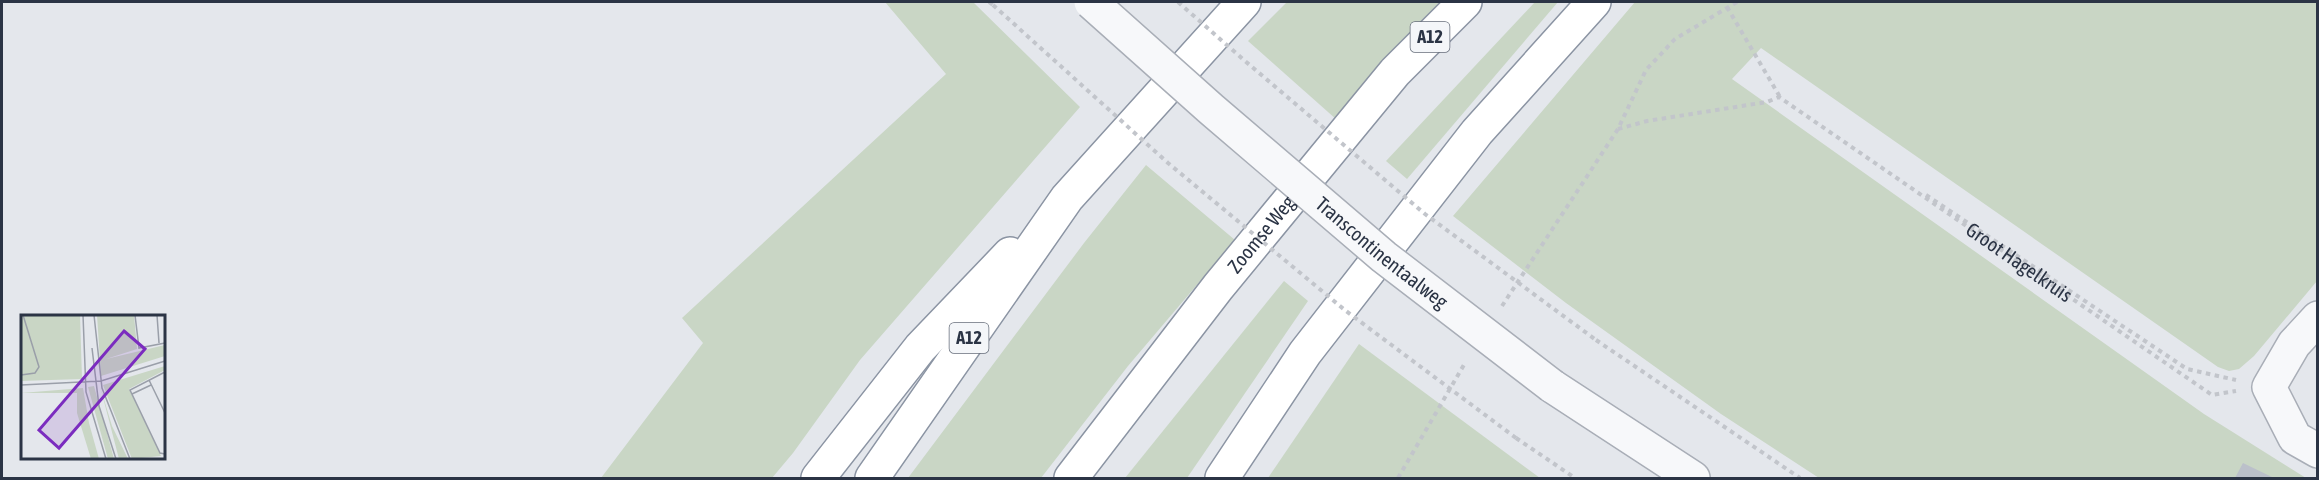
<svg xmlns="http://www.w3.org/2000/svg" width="2319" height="480" font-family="'Asap Condensed',sans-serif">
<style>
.green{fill:#c9d6c5}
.building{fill:#bbc0ca}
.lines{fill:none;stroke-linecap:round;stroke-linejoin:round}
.minor-casing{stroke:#a9aeb7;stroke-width:36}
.highway-casing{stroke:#8b94a3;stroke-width:36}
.path{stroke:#c2c5cb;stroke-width:4;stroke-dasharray:4.5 4.5;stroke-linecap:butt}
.minor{stroke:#f7f8fa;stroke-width:33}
.highway{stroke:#fff;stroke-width:33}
.minor-bridge-casing{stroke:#a9aeb7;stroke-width:36;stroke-linecap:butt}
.path-bridge{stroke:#c2c5cb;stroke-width:4;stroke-dasharray:4.5 4.5;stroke-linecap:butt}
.minor-bridge{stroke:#f7f8fa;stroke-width:33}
.labels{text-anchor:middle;stroke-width:4.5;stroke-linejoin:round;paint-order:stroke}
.shield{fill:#f4f6f9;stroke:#676e7b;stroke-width:1.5}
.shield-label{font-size:18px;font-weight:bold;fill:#2b3445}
.street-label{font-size:20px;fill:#2b3445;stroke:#f4f6f9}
.inset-road{fill:none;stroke:#9a9fa9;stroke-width:1.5}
.view{fill:#7b2cbf;fill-opacity:0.15;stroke:#7b2cbf;stroke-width:3}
.inset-edge{fill:none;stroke:#2b3445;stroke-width:3}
</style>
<rect width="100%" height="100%" fill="#e4e7ec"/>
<g class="green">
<path d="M885,2H973L1080,107L860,360L793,453L772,478H601L703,343L682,318L946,74Z"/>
<path d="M1287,2H1449L1337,120L1248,41Z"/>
<path d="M1535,2H1558L1407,179L1386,161Z"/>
<path d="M1635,2H2317V281L2254,356L2239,369L2229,371L2218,367L1761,48L1732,79L2204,414L2306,478H1819L1721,414L1566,303L1453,216Z"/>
<path d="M1146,165L1235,240L1128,366L1041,478H908L1084,243Z"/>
<path d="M1284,281L1308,301L1187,478H1125Z"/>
<path d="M1359,344L1540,478H1268Z"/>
</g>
<path class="building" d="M2243,463L2274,478H2235Z"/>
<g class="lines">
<defs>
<g id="minor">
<path d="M2318,318L2294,344L2269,387L2295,438L2318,451"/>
<path d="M1552,386L1693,478"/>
</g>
<g id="highway">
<path d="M818,478L920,348L1010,254"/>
<path d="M872,478L1067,198L1244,2"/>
<path id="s2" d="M1071,478L1218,287L1395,72L1465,2"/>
<path d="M1222,478L1305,353L1477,132L1594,2"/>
</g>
</defs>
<use href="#minor" class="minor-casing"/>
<use href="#highway" class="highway-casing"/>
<g class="path">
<path d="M989,2L993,5"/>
<path d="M1727,7L1780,97"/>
<path id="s1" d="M1618,129L1647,121L1767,102L1779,97L2212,395L2236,391"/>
<path d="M1926,195L2187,369L2236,380"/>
<path d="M1502,306L1618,129L1646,70L1675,39L1737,2"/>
<path d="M1596,340L1800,478"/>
<path d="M1516,438L1575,478"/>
<path d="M1398,478L1465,363"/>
</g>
<use href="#minor" class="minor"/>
<use href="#highway" class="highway"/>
<defs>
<g id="minor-bridge">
<path id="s3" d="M1091,2L1211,109L1384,257L1552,386"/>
</g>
</defs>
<use href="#minor-bridge" class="minor-bridge-casing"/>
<g class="path-bridge">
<path d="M1178,2L1245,61L1425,214L1596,340"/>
<path d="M993,5L1168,163L1346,311L1516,438"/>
</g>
<use href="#minor-bridge" class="minor-bridge"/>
</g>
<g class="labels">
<g class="shield">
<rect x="1410.5" y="22" width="39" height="30" rx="4.5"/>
<rect x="949.5" y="323" width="39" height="30" rx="4.5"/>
</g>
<g class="shield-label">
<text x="1430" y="43">A12</text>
<text x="969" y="344">A12</text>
</g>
<g class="street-label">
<text dy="7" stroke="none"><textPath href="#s2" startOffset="309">Zoomse Weg</textPath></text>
<text dy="7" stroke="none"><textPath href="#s3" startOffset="384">Transcontinentaalweg</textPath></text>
<text dy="7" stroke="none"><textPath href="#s1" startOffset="456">Groot Hagelkruis</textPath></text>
</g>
</g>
<g transform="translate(21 315)">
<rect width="144" height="144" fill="#e4e7ec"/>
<path d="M0,0H59L61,64L0,66ZM76,0H113L116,34L85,44L144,30V41L80,61ZM144,51V55L108,74L140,141L111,144L82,70ZM73,71L93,144H87L67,72ZM79,71L91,111L107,144H98ZM62,73L68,108L78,144H70L56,98V78H0Z" fill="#c9d6c5"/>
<path class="inset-road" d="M62,0L65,77L85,144M73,0L81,73L109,144M114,0L118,33L144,28M136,0L138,28M71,33L78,91L95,144M144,57L109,75L139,138L144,139M0,60L14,58L18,52L2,0M128,65L144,98M0,70L80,66L144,46M111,79L130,70"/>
<path class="view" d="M103,16L124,34L38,133L18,115Z"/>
<rect width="144" height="144" class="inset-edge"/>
</g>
<rect width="2319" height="480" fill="none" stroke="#2b3445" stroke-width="6"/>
</svg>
